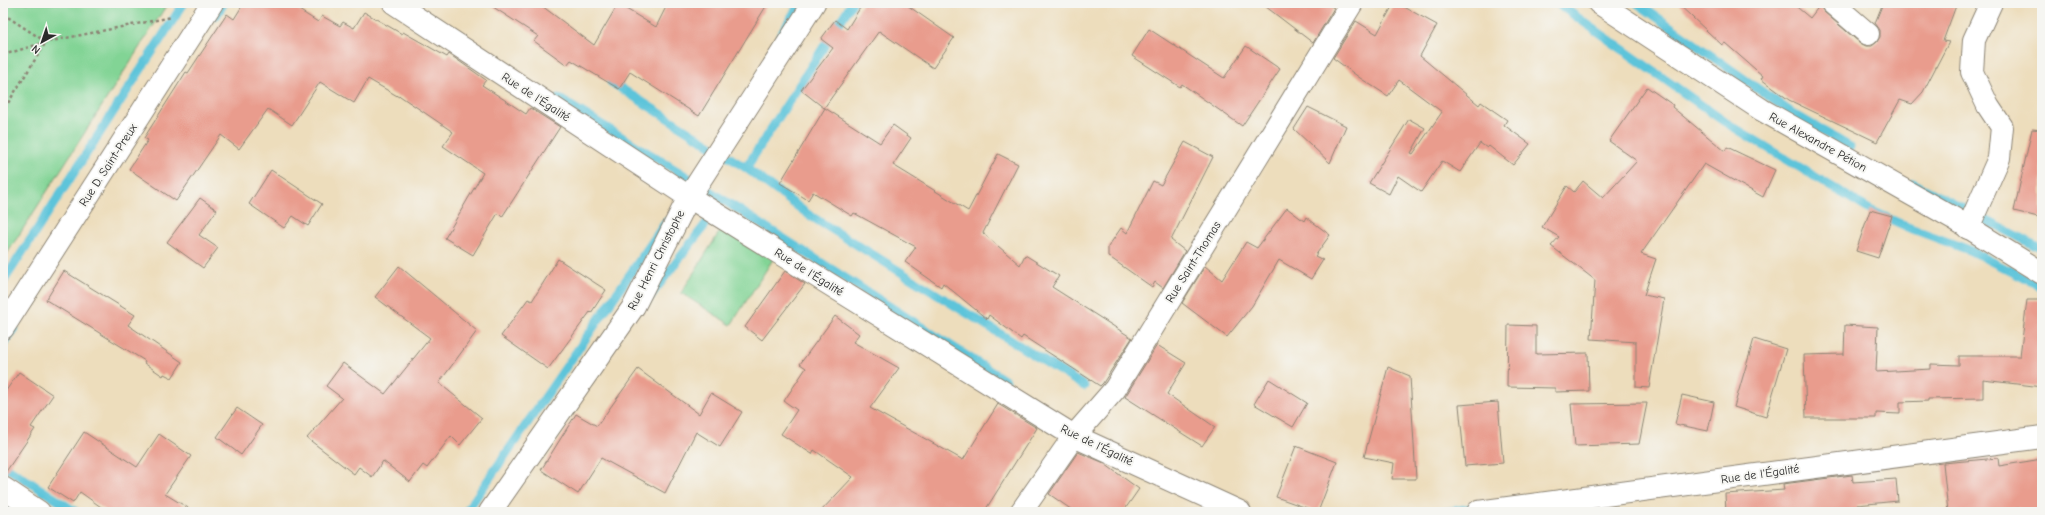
<svg xmlns="http://www.w3.org/2000/svg" width="2045" height="515" font-family="'Comic Neue',sans-serif">
<style>
.green{fill:#82d495;stroke:#568060}
.lines{fill:none;stroke-linecap:round;stroke-linejoin:round}
.stream{stroke:#5dc4da;stroke-width:9}
.building{fill:#e99c8d}
.minor-casing{stroke:#8c8474;stroke-width:24}
.path{stroke:#8c8474;stroke-width:2.5;stroke-dasharray:3 3;stroke-linecap:butt}
.minor{stroke:#fff;stroke-width:22}
.labels{text-anchor:middle;stroke-width:4;stroke-linejoin:round;paint-order:stroke}
.street-label{font-size:12px;fill:#2b2b2b;stroke:#f6f6f2}
</style>
<rect width="100%" height="100%" fill="#f6f6f2"/>
<filter id="ink" filterUnits="userSpaceOnUse"><feTurbulence type="fractalNoise" baseFrequency=".025" numOctaves="2"/><feDisplacementMap in="SourceGraphic" scale="8" xChannelSelector="R" yChannelSelector="G"/><feConvolveMatrix kernelMatrix="1 2 1 2 8 2 1 2 1" color-interpolation-filters="sRGB"/></filter>
<filter id="wash" filterUnits="userSpaceOnUse"><feTurbulence type="fractalNoise" baseFrequency=".012" numOctaves="4" result="noise"/><feDisplacementMap in="SourceGraphic" scale="16" xChannelSelector="R" yChannelSelector="G"/><feGaussianBlur stdDeviation="0.9" result="paint"/><feColorMatrix in="noise" values="0 0 0 0 0 0 0 0 0 0 0 0 0 0 0 0 0 1.4 0 .05"/><feComposite in="paint" operator="in"/></filter>
<g filter="url(#wash)">
<rect width="100%" height="100%" fill="#edddbc"/>
<g class="green">
<path d="M3,3H168L3,260Z"/>
<path d="M727,220L777,253L731,325L681,293Z"/>
</g>
<g class="lines">
<g class="stream">
<path d="M1557,3L1725,122L1870,210L1910,228L1969,250L2042,287"/>
<path d="M1637,3L1792,113L1850,147"/>
<path d="M216,16L224,3"/>
<path d="M780,36L800,3"/>
<path d="M611,82L746,168L809,215L1084,386"/>
<path d="M558,98L694,181L691,185"/>
<path d="M746,168L852,3"/>
<path d="M697,183L1006,381"/>
<path d="M1913,183L2042,249"/>
<path d="M3,282L184,3"/>
<path d="M645,303L715,212"/>
<path d="M3,345L14,328"/>
<path d="M3,465L76,512"/>
<path d="M3,506L13,512"/>
<path d="M466,512L666,222"/>
<path d="M1446,512L1479,507"/>
</g>
</g>
<g id="blocks">
<g class="building">
<path d="M244,3H288L318,22L322,16L340,26L343,22L354,28L364,12L402,34L403,32L447,57L449,54L486,80L482,85L526,114L530,108L560,127L502,217L498,213L473,255L445,238L483,173L443,146L453,132L400,96L399,97L368,79L354,103L320,82L292,125L268,109L239,149L221,135L176,201L129,169L148,140L144,138L186,72L188,73L227,14L234,19Z"/>
<path d="M487,3H538L594,45L618,4L656,27L668,3H768L699,116L630,72L619,89L571,60L567,65L534,41L538,36Z"/>
<path d="M863,3H904L954,38L933,68L879,31L824,108L801,90L833,48L821,39L835,20L847,29Z"/>
<path d="M1261,3H1326L1334,8L1313,43Z"/>
<path d="M1394,3H1397L1437,25L1420,56L1479,105L1481,102L1507,120L1504,125L1530,144L1513,165L1489,146L1487,148L1480,143L1460,172L1442,161L1421,192L1398,176L1389,194L1369,183L1409,119L1425,128L1411,153L1413,154L1442,112L1399,80L1388,96L1360,78L1333,58L1356,21L1377,34Z"/>
<path d="M1677,3H1792L1810,18L1820,5L1824,12L1860,43L1866,46H1872L1877,42L1880,37V30L1875,23L1883,3H1957L1943,41L1949,42L1923,92L1912,104L1900,100L1877,142L1789,100L1761,79L1763,76L1725,43L1722,45Z"/>
<path d="M1149,29L1224,78L1246,46L1280,69L1242,126L1182,84L1180,87L1132,56Z"/>
<path d="M1647,87L1673,105L1672,107L1725,151L1727,147L1775,170L1763,197L1704,164L1641,254L1656,259L1644,295L1664,299L1649,388L1636,387V342L1591,339L1595,280L1551,246L1559,237L1542,227L1567,186L1574,192L1583,181L1603,198L1637,161L1609,141Z"/>
<path d="M1308,107L1346,126L1330,163L1294,129Z"/>
<path d="M825,108L880,143L893,125L911,138L893,165L968,211L998,154L1018,164L983,233L1020,265L1025,255L1059,276L1052,287L1132,338L1103,383L1100,386L1023,336L1021,339L989,315L987,319L943,283L941,287L905,262L916,247L854,213L852,216L813,192L808,200L780,183Z"/>
<path d="M2032,129L2042,130V218L2014,211Z"/>
<path d="M1185,142L1213,157L1171,240L1185,251L1163,288L1155,282L1152,287L1108,256V247L1121,228L1127,233L1153,181L1161,185Z"/>
<path d="M271,170L322,204L308,226L293,216L284,228L249,204Z"/>
<path d="M200,198L217,210L199,235L218,248L203,268L167,242Z"/>
<path d="M1287,208L1304,221L1306,217L1330,235L1315,256L1323,260L1311,279L1279,260L1252,306L1227,337L1182,303L1205,266L1222,280L1246,242L1257,248Z"/>
<path d="M1870,210L1892,216L1878,258L1856,251Z"/>
<path d="M558,259L606,290L591,313L590,312L548,369L501,336L528,299L532,301Z"/>
<path d="M399,266L477,331L439,383L482,418L460,445L451,436L427,468L423,465L410,482L383,461L372,477L359,467L354,474L307,438L342,398L326,386L343,363L385,394L430,338L375,297Z"/>
<path d="M64,271L135,315L128,325L182,362L172,378L164,374L163,376L144,363L145,361L46,300Z"/>
<path d="M785,271L805,284L762,340L745,327Z"/>
<path d="M2027,300H2042V387L1983,380V398L1928,399V401L1900,402V414L1876,413V418H1806L1804,355L1844,354L1845,325L1878,327L1876,372L1931,369V364L1959,365V356H2020Z"/>
<path d="M835,316L859,334L853,342L899,368L870,408L963,460L998,404L1037,428L984,512H820L853,477L814,450L812,454L781,434L797,410L784,401L806,368L800,364Z"/>
<path d="M1508,325L1536,326V354L1588,353L1589,391L1555,392V388L1507,387Z"/>
<path d="M1754,339L1786,349L1766,417L1734,407Z"/>
<path d="M1157,345L1186,363L1167,394L1215,427L1202,446L1125,397Z"/>
<path d="M1388,367L1410,376L1416,479H1392L1394,463L1364,457Z"/>
<path d="M638,369L699,414L711,393L742,412L720,447L696,432L665,493L601,458L578,494L541,470L576,414L597,426Z"/>
<path d="M19,372L53,395L31,427L35,429L3,476V395Z"/>
<path d="M1269,379L1307,403L1293,427L1254,404Z"/>
<path d="M1682,395L1714,402L1708,431L1675,424Z"/>
<path d="M1498,402L1503,463L1465,466L1459,405Z"/>
<path d="M1647,403L1639,444L1575,446L1571,404Z"/>
<path d="M237,408L262,425L241,455L217,437Z"/>
<path d="M84,432L137,467L159,434L191,456L165,494L195,512H108L80,492L73,503L48,487Z"/>
<path d="M1296,446L1337,462L1318,512L1276,497Z"/>
<path d="M1078,452L1102,462L1139,489L1123,512H1075L1049,494Z"/>
<path d="M1998,458L1999,466L2042,459V512H2019V508L1985,512H1948L1943,463Z"/>
<path d="M1852,475L1853,482L1896,479L1898,501L1857,505L1859,512H1726L1725,494L1784,490L1783,484Z"/>
</g>
</g>
</g>
<g filter="url(#ink)">
<use href="#blocks" fill-opacity="0" stroke="#8c8474" stroke-width="1"/>
<g class="lines">
<defs>
<g id="minor">
<path d="M394,3L689,197L1074,436L1240,512"/>
<path d="M1599,3L1762,110L1955,219L2042,273"/>
<path d="M1832,3L1868,34"/>
<path d="M1968,228L1999,158L2002,127L1988,106L1972,72L1974,40L1991,3"/>
<path d="M3,328L212,3"/>
<path d="M3,488L39,512"/>
<path d="M490,512L634,306L689,197L814,3"/>
<path d="M1021,512L1074,436L1115,389L1352,3"/>
<path d="M1478,512L2042,437"/>
</g>
</defs>
<use href="#minor" class="minor-casing"/>
<g class="path">
<path d="M3,14L46,42L3,111"/>
<path d="M3,55L46,42L172,17"/>
</g>
<use href="#minor" class="minor"/>
</g>
</g>
<g class="labels">
<g class="street-label">
<text transform="translate(536 97) rotate(33)" y="4">Rue de l'Égalité</text>
<text transform="translate(1818 142) rotate(29)" y="4">Rue Alexandre Pétion</text>
<text transform="translate(108 165) rotate(-57)" y="4">Rue D. Saint-Preux</text>
<text transform="translate(656 260) rotate(-63)" y="4">Rue Henri Christophe</text>
<text transform="translate(1193 262) rotate(-58)" y="4">Rue Saint-Thomas</text>
<text transform="translate(809 272) rotate(32)" y="4">Rue de l'Égalité</text>
<text transform="translate(1097 445) rotate(26)" y="4">Rue de l'Égalité</text>
<text transform="translate(1760 474) rotate(-8)" y="4">Rue de l'Égalité</text>
</g>
</g>
<rect width="2045" height="515" fill="none" stroke="#f6f6f2" stroke-width="16"/>
<g transform="translate(42 42) rotate(220)" stroke="#f6f6f2" stroke-width="3" paint-order="stroke">
<path d="M0-3L7 15L0 10L-7 15Z" fill="#2b2b2b"/>
<text y="-6" font-size="11" font-weight="bold" text-anchor="middle" fill="#2b2b2b">N</text>
</g>
</svg>
